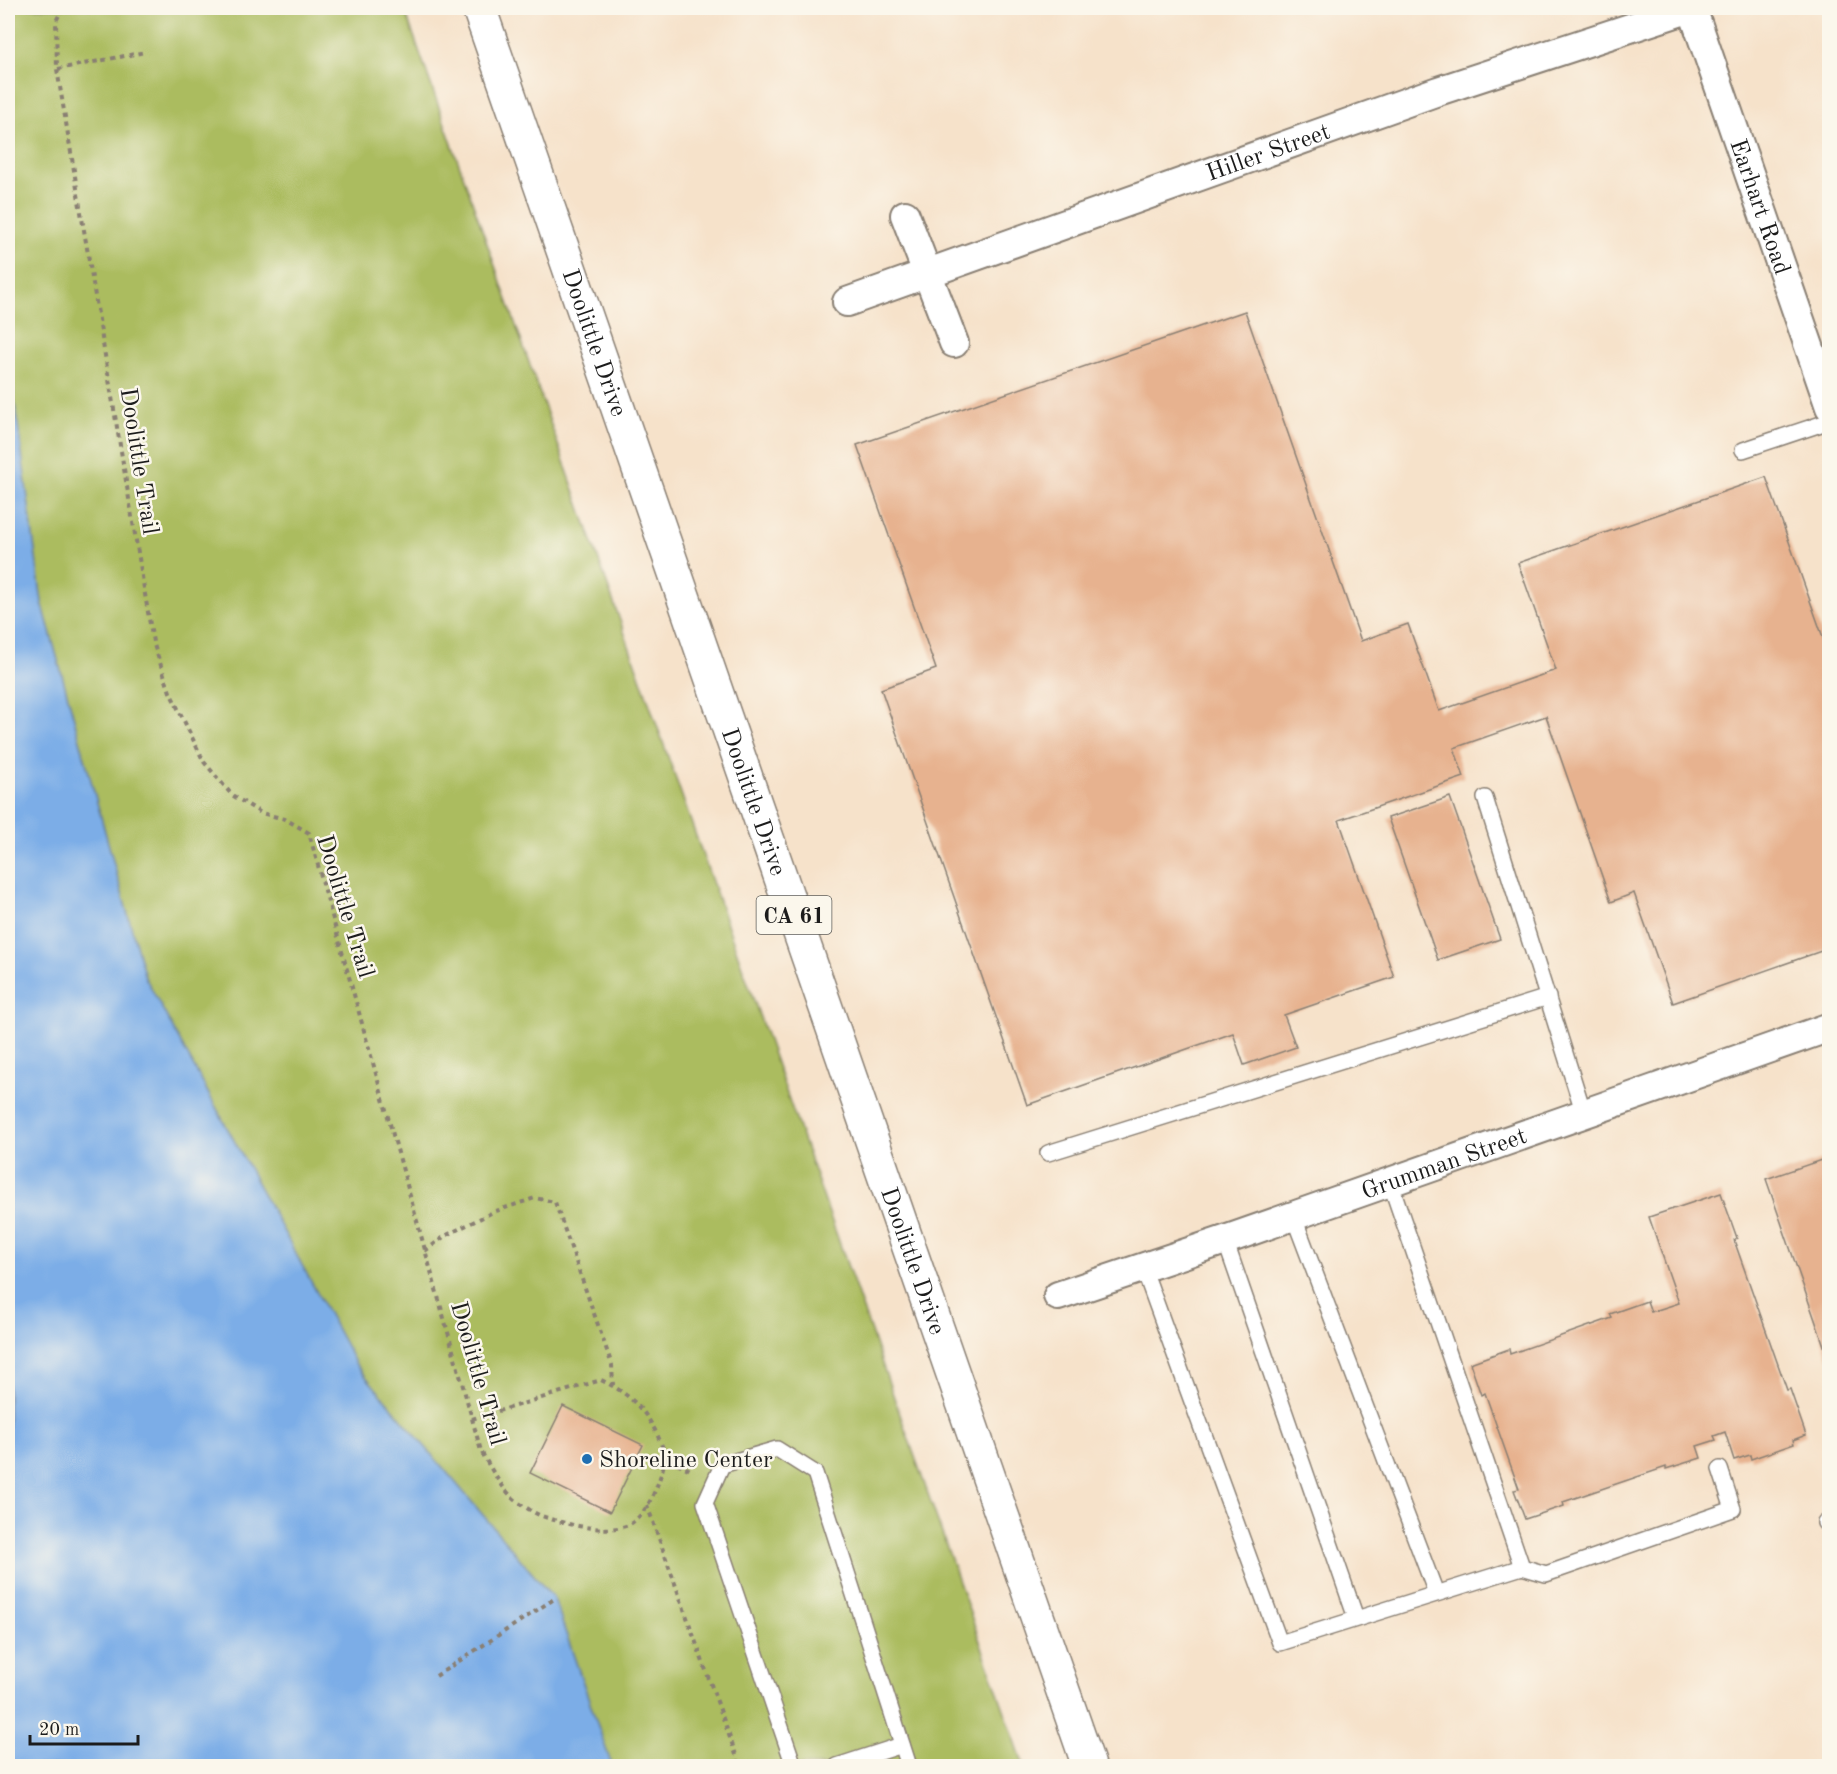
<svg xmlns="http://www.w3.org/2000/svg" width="1837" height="1774" font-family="'Old Standard TT',serif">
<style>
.green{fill:#abbc5f;stroke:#646c3e;stroke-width:1.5}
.water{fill:#7bade7;stroke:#4c6482;stroke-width:1.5}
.building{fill:#e7b28f}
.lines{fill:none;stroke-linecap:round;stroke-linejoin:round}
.service-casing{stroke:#897f73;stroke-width:18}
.minor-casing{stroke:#897f73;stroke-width:32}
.primary-casing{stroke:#897f73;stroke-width:36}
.path{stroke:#897f73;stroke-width:4;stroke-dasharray:4.5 4.5;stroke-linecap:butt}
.service{stroke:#fff;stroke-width:15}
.minor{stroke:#fff;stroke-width:28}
.primary{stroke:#fff;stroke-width:33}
.poi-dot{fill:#1f6fb2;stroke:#fbf7ec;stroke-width:2}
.labels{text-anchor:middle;stroke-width:5;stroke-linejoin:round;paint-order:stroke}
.shield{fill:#fbf7ec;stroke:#5f5e5a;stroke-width:1.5}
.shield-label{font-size:22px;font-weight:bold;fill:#1c1c1c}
.street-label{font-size:24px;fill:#1c1c1c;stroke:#fbf7ec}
.poi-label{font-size:24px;fill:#1c1c1c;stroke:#fbf7ec;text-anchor:start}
</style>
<rect width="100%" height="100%" fill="#fbf7ec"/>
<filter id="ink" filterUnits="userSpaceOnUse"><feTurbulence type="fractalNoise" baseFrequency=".0167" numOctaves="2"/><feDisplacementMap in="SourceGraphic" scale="12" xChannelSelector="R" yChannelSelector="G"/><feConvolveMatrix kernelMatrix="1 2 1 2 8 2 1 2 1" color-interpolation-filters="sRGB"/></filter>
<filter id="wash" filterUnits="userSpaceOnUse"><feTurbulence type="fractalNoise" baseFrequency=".008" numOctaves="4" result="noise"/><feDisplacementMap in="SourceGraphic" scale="24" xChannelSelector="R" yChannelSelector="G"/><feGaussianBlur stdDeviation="1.35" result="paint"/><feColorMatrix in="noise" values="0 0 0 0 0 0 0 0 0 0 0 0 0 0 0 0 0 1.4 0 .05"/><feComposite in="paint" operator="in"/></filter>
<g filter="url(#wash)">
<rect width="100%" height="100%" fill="#f6e2ca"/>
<path class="green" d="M8,8H404L1024,1766H8Z"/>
<path class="water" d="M8,351L42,602L145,977L357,1366L554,1599L612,1766H8Z"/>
<g id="blocks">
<g class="building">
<path d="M1245,311L1361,641L1408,624L1439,711L1556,670L1518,563L1766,477L1830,657V948L1673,1003L1634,893L1611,902L1546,716L1454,748L1464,777L1339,820L1394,977L1284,1015L1296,1047L1244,1065L1233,1033L1027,1105L881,689L936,669L857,445Z"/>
<path d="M1450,797L1500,939L1438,960L1388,818Z"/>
<path d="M1830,1157V1359L1829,1360L1766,1179Z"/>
<path d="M1721,1193L1737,1238L1734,1240L1787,1390L1790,1389L1806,1435L1793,1440L1794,1444L1751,1459L1750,1455L1734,1460L1725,1432L1714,1436L1716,1440L1697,1446L1701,1458L1666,1469V1467L1563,1502L1564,1506L1525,1519L1514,1490L1519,1489L1485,1393L1481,1395L1470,1363L1509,1349L1510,1354L1612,1318L1610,1314L1647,1301L1651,1312L1679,1303L1649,1217Z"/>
<path d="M563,1406L643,1445L610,1512L530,1473Z"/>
</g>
</g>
</g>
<g filter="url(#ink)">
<use href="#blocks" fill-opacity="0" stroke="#897f73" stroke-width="1.5"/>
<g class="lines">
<defs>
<g id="service">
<path d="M1743,450L1830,421"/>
<path d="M1485,798L1584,1114"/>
<path d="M1048,1153L1548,997"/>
<path d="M1390,1182L1522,1567L1546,1574L1733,1509L1720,1469"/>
<path d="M1293,1215L1436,1593"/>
<path d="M1225,1240L1356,1618"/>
<path d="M1143,1267L1280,1643L1522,1567"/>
<path d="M1825,1523L1830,1521"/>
<path d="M794,1766L705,1503L722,1465L777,1449L815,1473L909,1766"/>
<path d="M837,1766L902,1745"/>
</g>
<g id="minor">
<path id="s1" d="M1692,8L1830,407"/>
<path d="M905,215L954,343"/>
<path id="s2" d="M847,302L1438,91L1691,8"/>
<path id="s3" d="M1058,1296L1225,1240L1830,1027"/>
</g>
<g id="primary">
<path id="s4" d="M479,8L1089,1766"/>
</g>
</defs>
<use href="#service" class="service-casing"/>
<use href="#minor" class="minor-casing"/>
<use href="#primary" class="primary-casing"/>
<g class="path">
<path d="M63,8L56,21L57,69L153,642L170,692L204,762L232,795L261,813L285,819L309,833L481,1451C491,1469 502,1490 519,1503C527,1508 538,1516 548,1518C568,1525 615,1536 633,1522C652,1507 660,1479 666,1457L692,1471"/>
<path d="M58,69L145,52"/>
<path d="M425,1251L445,1236L493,1212L535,1198L555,1202L612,1365L613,1385"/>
<path d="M472,1419L601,1380C636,1396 654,1420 666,1457"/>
<path d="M647,1505L740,1766"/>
<path d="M436,1676L554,1599"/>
</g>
<use href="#service" class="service"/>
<use href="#minor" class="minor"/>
<use href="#primary" class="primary"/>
</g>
</g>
<circle class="poi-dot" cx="587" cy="1459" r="6"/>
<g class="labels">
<rect class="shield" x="756.5" y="896" width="75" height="38" rx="4.5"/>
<g class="shield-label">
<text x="794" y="923">CA 61</text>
</g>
<g class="street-label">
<text dy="8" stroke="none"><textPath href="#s2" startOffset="447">Hiller Street</textPath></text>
<text dy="8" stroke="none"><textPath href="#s1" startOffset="210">Earhart Road</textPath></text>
<text dy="8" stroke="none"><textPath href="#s4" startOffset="354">Doolittle Drive</textPath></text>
<text transform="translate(140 461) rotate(81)" y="8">Doolittle Trail</text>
<text dy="8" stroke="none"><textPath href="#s4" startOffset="840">Doolittle Drive</textPath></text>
<text transform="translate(346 906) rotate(73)" y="8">Doolittle Trail</text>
<text dy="8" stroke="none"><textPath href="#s3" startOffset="408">Grumman Street</textPath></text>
<text dy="8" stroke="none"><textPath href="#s4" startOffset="1326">Doolittle Drive</textPath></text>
<text transform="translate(479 1373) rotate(74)" y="8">Doolittle Trail</text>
</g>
<g class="poi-label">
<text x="599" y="1467">Shoreline Center</text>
</g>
</g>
<rect width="1837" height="1774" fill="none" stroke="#fbf7ec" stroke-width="30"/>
<path d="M30 1735v9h108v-9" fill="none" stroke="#1c1c1c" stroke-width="3"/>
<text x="39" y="1735" font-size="18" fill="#1c1c1c" stroke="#fbf7ec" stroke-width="4.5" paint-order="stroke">20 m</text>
</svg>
